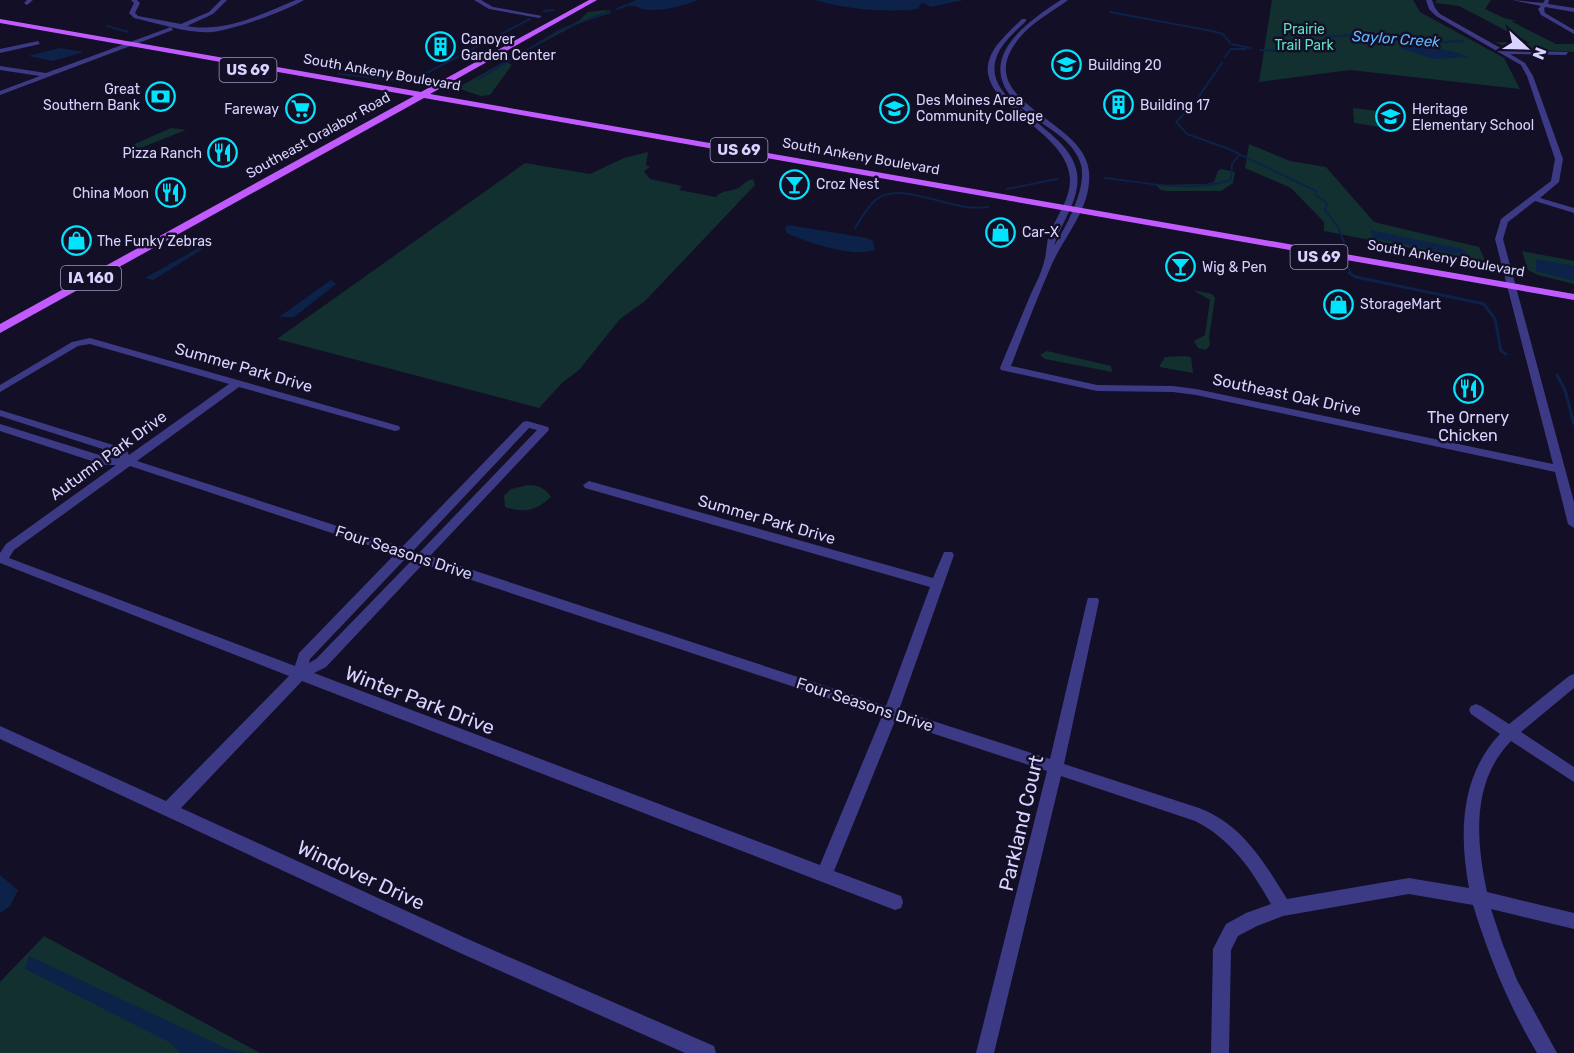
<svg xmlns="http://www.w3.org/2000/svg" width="1574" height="1053" font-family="Rubik,sans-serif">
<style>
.green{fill:#12302f}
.water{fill:#0c2248}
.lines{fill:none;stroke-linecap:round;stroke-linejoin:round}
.stream-far1{stroke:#0c2248;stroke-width:2}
.stream{stroke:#0c2248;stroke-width:3}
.minor{fill:#3d3a85;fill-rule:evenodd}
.major{fill:#c25bff;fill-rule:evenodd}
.labels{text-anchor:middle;stroke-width:5;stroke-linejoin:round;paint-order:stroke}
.far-park-label{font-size:14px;fill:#5fe0c0;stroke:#130f26}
.far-poi-label{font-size:14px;fill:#d9d4ff;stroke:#130f26;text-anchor:start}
.far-street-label{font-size:14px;fill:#d9d4ff;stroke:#130f26}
.far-water-label{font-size:15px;font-style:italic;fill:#62b6ff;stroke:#130f26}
.shield{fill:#130f26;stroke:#9e99be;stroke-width:1.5}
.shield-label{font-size:15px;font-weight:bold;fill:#d9d4ff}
.street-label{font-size:16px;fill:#d9d4ff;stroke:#130f26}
.poi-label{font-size:16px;fill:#d9d4ff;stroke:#130f26}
.near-street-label{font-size:20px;fill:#d9d4ff;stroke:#130f26}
</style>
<rect width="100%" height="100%" fill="#130f26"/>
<g class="green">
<path d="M1272,0H1413L1420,12L1504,58L1520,89L1350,70L1259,82Z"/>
<path d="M1437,0H1491L1485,9L1504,18L1517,21H1511L1556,44H1574V52L1508,48L1495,42L1530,43L1459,6L1435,3Z"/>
<path d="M606,10L611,13L581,22L513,58L508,63L512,65L490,95L481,96L457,88L580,20L588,12Z"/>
<path d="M1353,108L1386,112L1387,128L1354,123Z"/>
<path d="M171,128L186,130L138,149L128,147Z"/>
<path d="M1249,144L1290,161L1326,167L1374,222L1479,247L1486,263L1324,231V222L1291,188L1245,168Z"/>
<path d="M648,152L646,165L650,167L644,171L650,179L682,186L679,190L716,197C722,190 728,192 736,189C744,186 742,182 753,179L755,185L645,301L620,319L579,370L563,382L539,408L277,339L525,163L590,174L624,158Z"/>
<path d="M1221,169L1235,172L1233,183L1221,191H1168L1161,190L1156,185L1206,184L1214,182L1218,171Z"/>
<path d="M1522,251L1574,261V284L1538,275L1528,270Z"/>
<path d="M1193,290L1212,294L1215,298L1209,337L1210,345L1206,350L1198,348L1194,341L1205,335L1210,300Z"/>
<path d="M1047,351L1107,365L1111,366L1112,372L1045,359L1040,355Z"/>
<path d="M1185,356L1191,357L1193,373L1159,367L1165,357Z"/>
<path d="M528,485C539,485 545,488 551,497C535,511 525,513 505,507L504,496L511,489Z"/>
<path d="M44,936L260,1053H0V982Z"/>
</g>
<g class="water">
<path d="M636,0H699C684,5 668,10 652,10C637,11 640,3 621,7Z"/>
<path d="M814,0H964L930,7L922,2L918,9C884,13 846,9 814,0Z"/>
<path d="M1415,45C1434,48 1450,49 1468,57L1433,59L1400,48Z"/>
<path d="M60,48L84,52L53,61L28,56Z"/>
<path d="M788,225L867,238L873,241L875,249C860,260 802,241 787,233L785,228Z"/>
<path d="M1370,230L1463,249L1468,253L1454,254L1374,238Z"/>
<path d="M202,246L206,247L153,280L145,278Z"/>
<path d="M1536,259L1574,266V281L1536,271Z"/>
<path d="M331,280L336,284L294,317H279Z"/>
<path d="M0,875L18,890L10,906L0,913Z"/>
<path d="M29,956L228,1049L246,1053H181L167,1041L25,969Z"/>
</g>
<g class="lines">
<g class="stream-far1">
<path d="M617,9L628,5L621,7"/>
<path d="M544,11L553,10"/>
<path d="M1110,12L1212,31L1223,34L1231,44L1251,48"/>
<path d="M107,26L128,32"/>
<path d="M1260,50L1278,51L1315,46L1327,37L1351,35L1401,40L1410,38L1424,43L1463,41"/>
<path d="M1225,57L1231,49H1246"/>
<path d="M339,74L396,80"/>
<path d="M417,78L530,19"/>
<path d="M477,80L560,30L610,11"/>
<path d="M1193,105L1222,63"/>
<path d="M1191,107L1176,122L1187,134L1229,149L1316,191V195L1327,203L1325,210L1338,227L1345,245"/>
<path d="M1105,178C1148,183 1189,193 1231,180L1232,164L1239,155"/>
<path d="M1007,189L1057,179"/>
<path d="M855,228C862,218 870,201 882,196C910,184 955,213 988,207"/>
<path d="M1348,267L1351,274"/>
</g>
<g class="stream">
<path d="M1349,273L1356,277L1484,304L1495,319L1501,351L1506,354"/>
<path d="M1557,375L1565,390L1574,424"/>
</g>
<g class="minor">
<path d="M27,0H33L27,5L24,3Z"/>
<path d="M131,0H137L140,3L135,13L138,16L181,24L209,12L221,0H227L213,14L187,26C225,33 262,14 296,0H304C284,12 235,29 212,32C189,34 157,23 134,18L129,13L134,3Z"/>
<path d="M474,0H481L493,7L542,16L539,18L489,9Z"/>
<path d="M1061,0H1068C1052,12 1034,21 1021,36C964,102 1086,118 1089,172C1092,207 1065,235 1052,264C1037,298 1024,332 1011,366L1097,385L1173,386L1196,389L1553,464L1495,239L1501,219L1551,181L1555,159L1527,76L1521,65L1436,16L1429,9L1426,0H1432L1435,8L1440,14L1504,50L1568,52L1566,55L1510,54L1525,63L1533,76L1563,159L1559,182L1540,198L1574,208V213L1535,201L1508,222L1503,239L1574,502V528L1568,524L1555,472L1196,395L1173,392L1097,391L1001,370L1000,368C1010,344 1020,320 1030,296C1035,285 1041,274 1044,262C1047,253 1046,244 1049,235C1056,217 1070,200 1070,180C1069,124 955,102 997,45C1004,36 1014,27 1022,19H1026V21C1018,29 1007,38 1001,48C968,102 1070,123 1077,173C1081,199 1061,222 1054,246C1066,227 1087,188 1081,165C1075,142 1051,130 1033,117C968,70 1012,31 1061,0Z"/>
<path d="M1512,0L1543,3L1545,0H1549L1548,4L1574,8V12L1545,7L1544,9L1545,13L1574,30V34L1541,15L1538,9L1541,6Z"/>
<path d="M171,27L173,30L0,95V91L40,76L0,70V66L46,73Z"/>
<path d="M38,41L40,44L0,53V49Z"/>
<path d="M90,338L399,426L400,428L399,430L395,431L239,387L137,461L402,547L523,422L527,421L548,427L549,429L548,431L430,556L886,706L930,587L585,488L583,485L589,481L933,578L944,552H952L954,555L899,710L1050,759L1087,601L1088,598H1098L1099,601L1064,764L1199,808C1242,824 1264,862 1287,899L1409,878L1469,888C1459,834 1460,776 1500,734L1471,714L1469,710L1471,706L1476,704L1481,706L1509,724L1569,676L1574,674V688L1521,732L1574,767V782L1511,741C1471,782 1476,840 1487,892L1574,913V929L1491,909L1503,945L1517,980L1557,1053H1537C1509,1006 1489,957 1473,905L1409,894L1283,916L1257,926L1238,936L1231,950L1229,1053H1211L1213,949L1226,924L1246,913L1271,904C1251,869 1231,839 1195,821L1061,776L994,1053H976L1047,771L895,721L834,871L901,896L903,902L901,908L895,910L302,681L181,808L470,940L714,1046L716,1053H685L458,952L0,739V726L166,801L289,676L0,563V553L6,544L116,465H104L0,431V424L109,458H120L118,454L0,416V410L126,449L129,455L229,384L90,344L78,346L0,392V385L72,342ZM529,428L537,430L419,553L413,551ZM130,466L395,554L299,653L295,666L9,558L14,550ZM406,558L412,560L316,659L309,663L310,659ZM423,564L882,716L820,865L314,673L326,667Z"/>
</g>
<path class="major" d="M589,0H597L430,94L1574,294V300L424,98L0,333V324L414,96L0,23V19L421,92Z"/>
</g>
<defs>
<symbol id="building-ring" viewBox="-11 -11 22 22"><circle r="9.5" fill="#130f26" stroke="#00e5ff" stroke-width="1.5"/><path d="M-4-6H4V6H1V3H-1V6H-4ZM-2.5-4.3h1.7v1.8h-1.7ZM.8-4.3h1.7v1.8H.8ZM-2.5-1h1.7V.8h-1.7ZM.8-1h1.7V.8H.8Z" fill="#00e5ff"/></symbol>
<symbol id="university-ring" viewBox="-11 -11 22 22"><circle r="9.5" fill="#130f26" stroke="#00e5ff" stroke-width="1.5"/><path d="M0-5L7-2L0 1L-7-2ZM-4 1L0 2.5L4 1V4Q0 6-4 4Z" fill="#00e5ff"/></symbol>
<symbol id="bank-ring" viewBox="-11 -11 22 22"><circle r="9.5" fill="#130f26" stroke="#00e5ff" stroke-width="1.5"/><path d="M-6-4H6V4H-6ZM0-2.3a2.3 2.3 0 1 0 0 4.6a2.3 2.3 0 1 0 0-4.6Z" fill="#00e5ff"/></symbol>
<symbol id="supermarket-ring" viewBox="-11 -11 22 22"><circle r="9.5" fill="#130f26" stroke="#00e5ff" stroke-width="1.5"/><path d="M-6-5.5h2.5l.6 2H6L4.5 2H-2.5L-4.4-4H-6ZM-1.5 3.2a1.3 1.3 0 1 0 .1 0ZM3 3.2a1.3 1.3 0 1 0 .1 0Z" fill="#00e5ff"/></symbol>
<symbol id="school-ring" viewBox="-11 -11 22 22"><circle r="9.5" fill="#130f26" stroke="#00e5ff" stroke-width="1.5"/><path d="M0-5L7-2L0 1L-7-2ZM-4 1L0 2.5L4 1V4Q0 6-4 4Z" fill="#00e5ff"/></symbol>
<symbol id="restaurant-ring" viewBox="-11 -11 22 22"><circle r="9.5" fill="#130f26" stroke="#00e5ff" stroke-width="1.5"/><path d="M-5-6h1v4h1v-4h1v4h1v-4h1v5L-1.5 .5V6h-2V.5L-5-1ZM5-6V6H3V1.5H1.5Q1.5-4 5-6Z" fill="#00e5ff"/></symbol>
<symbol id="bar-ring" viewBox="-11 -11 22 22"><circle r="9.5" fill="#130f26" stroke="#00e5ff" stroke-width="1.5"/><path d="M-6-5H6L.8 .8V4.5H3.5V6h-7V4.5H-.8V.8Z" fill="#00e5ff"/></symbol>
<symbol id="shop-ring" viewBox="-11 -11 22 22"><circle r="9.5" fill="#130f26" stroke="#00e5ff" stroke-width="1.5"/><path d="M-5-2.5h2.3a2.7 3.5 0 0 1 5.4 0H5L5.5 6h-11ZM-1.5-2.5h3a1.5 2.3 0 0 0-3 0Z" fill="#00e5ff"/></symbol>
</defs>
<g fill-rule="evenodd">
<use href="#building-ring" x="424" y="30" width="33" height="33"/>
<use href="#university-ring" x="1050" y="48" width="33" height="33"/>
<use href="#bank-ring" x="144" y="80" width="33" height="33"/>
<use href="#building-ring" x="1102" y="88" width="33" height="33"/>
<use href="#university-ring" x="878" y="92" width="33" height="33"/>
<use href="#supermarket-ring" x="284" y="92" width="33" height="33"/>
<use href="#school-ring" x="1374" y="100" width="33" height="33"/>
<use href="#restaurant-ring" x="206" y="136" width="33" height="33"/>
<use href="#bar-ring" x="778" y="168" width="33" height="33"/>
<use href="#restaurant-ring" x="154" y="176" width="33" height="33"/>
<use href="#shop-ring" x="984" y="216" width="33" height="33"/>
<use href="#shop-ring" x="60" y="224" width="33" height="33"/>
<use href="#bar-ring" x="1164" y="250" width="33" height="33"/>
<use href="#shop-ring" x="1322" y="288" width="33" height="33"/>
<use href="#restaurant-ring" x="1452" y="372" width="33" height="33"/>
</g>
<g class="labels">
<g class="far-park-label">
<text x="1304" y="34">Prairie<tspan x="1304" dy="16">Trail Park</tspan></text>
</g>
<g class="far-poi-label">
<text x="461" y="44">Canoyer<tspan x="461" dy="16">Garden Center</tspan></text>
<text x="1088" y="70">Building 20</text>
<text x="140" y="94" text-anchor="end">Great<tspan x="140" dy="16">Southern Bank</tspan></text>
<text x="916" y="105">Des Moines Area<tspan x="916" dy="16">Community College</tspan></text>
<text x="1140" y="110">Building 17</text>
<text x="279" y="114" text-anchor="end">Fareway</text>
<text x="1412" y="114">Heritage<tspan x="1412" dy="16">Elementary School</tspan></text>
<text x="202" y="158" text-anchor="end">Pizza Ranch</text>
<text x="816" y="189">Croz Nest</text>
<text x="149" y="198" text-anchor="end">China Moon</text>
<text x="1022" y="237">Car-X</text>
<text x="97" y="246">The Funky Zebras</text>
<text x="1202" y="272">Wig &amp; Pen</text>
<text x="1360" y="309">StorageMart</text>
</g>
<g class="far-street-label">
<text transform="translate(382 72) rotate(10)" y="5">South Ankeny Boulevard</text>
<text transform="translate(318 135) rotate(-29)" y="5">Southeast Oralabor Road</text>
<text transform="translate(861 156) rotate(10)" y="5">South Ankeny Boulevard</text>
<text transform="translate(1446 258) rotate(10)" y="5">South Ankeny Boulevard</text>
</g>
<g class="far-water-label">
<text transform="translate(1396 39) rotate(4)" y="5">Saylor Creek</text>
</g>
<g class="shield">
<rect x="219.5" y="58" width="57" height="24" rx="4.5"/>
<rect x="710.5" y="138" width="57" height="24" rx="4.5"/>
<rect x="1290.5" y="245" width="57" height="24" rx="4.5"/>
<rect x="61" y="266" width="60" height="24" rx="4.5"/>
</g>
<g class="shield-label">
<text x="248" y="75">US 69</text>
<text x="739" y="155">US 69</text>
<text x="1319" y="262">US 69</text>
<text x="91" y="283">IA 160</text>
</g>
<g class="street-label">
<text transform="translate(244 367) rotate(16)" y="6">Summer Park Drive</text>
<text transform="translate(1287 394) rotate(12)" y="6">Southeast Oak Drive</text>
<text transform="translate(108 455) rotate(-36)" y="6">Autumn Park Drive</text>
<text transform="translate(767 519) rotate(16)" y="6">Summer Park Drive</text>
<text transform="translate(404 552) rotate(18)" y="6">Four Seasons Drive</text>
<text transform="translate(865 704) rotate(18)" y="6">Four Seasons Drive</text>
</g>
<g class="poi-label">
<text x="1468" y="423">The Ornery<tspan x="1468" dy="18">Chicken</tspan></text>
</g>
<g class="near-street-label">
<text transform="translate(420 700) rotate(21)" y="7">Winter Park Drive</text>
<text transform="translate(1021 823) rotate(-77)" y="7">Parkland Court</text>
<text transform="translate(361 875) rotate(25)" y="7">Windover Drive</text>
</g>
</g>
<g transform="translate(1526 48) rotate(112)" stroke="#130f26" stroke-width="4.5" paint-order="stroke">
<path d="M0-4.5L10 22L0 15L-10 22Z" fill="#d9d4ff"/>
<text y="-9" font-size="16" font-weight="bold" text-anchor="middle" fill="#d9d4ff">N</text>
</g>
</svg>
